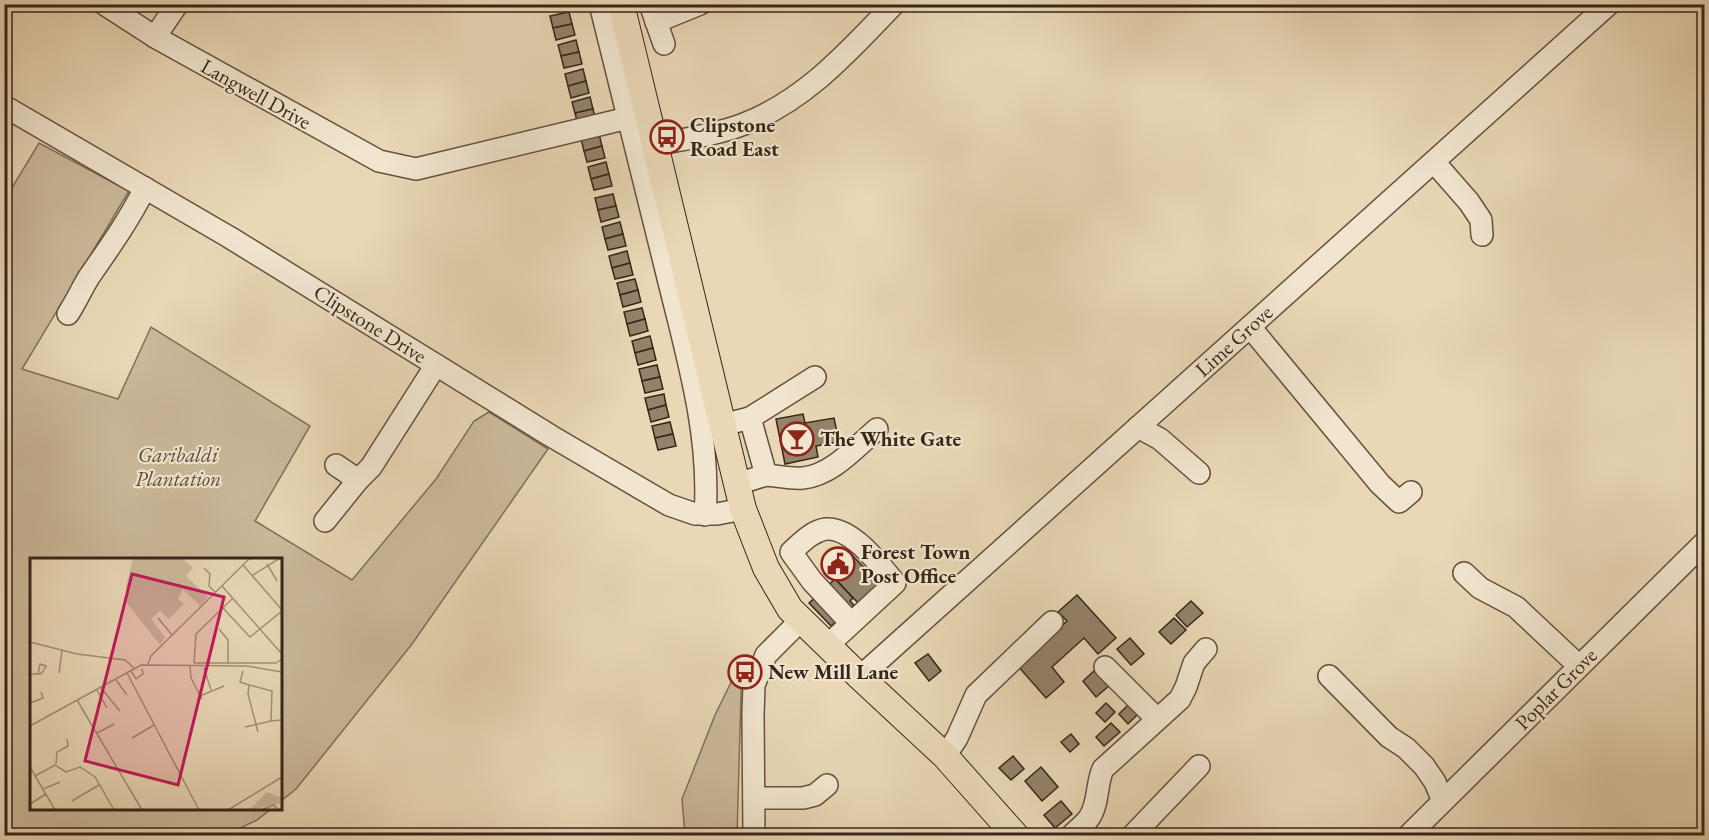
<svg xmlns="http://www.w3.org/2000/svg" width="1709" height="840" font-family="'EB Garamond',serif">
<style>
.green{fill:#cbb99a;stroke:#817059;stroke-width:1.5}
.building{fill:#94826a;stroke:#372618;stroke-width:1.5}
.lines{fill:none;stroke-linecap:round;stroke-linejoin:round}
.minor-casing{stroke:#64523f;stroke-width:24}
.major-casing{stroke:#372618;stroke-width:28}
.minor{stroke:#f1e5cf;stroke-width:21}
.major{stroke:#e9d7b5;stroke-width:26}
.labels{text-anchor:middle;stroke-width:4.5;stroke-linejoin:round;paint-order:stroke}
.street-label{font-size:21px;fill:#372618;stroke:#f1e5cf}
.poi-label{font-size:21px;font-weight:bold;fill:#372618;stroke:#f1e5cf;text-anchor:start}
.park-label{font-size:21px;font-style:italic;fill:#5c4b38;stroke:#f1e5cf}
.inset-road{fill:none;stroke:#a29076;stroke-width:1.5}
.view{fill:#c2185b;fill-opacity:0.15;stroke:#c2185b;stroke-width:3}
.inset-edge{fill:none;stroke:#372618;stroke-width:3}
</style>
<rect width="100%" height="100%" fill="#e9d7b5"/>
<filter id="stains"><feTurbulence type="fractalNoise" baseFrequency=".00333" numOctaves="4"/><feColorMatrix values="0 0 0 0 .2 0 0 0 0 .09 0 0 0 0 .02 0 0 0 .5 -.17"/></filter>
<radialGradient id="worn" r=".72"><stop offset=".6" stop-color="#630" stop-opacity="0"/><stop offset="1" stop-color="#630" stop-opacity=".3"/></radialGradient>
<g class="green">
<path d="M39,143L129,191L22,369L118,399L151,327L310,426L255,521L352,580L436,479L474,421L489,412L548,449L412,644L296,789L281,801L280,560H32V808L271,809L257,820L226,835H5L4,201Z"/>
<path d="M742,660L737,835H685L682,799L715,715Z"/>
</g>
<g class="building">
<path d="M547,4H566L567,6L548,11Z"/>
<path d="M569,12L572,24L553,28L550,16Z"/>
<path d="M572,24L575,35L556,40L553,28Z"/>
<path d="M576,40L579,52L561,56L558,45Z"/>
<path d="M579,52L582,64L564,68L561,56Z"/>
<path d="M583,69L586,81L568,86L565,74Z"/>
<path d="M586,81L589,93L571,98L568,86Z"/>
<path d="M590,97L593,109L575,113L572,102Z"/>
<path d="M593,109L596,121L578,125L575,113Z"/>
<path d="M599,134L602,146L584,151L581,139Z"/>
<path d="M602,146L605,158L587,162L584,151Z"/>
<path d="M606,162L609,174L591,179L588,167Z"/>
<path d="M609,174L612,186L594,190L591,179Z"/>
<path d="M613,194L616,206L598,210L595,198Z"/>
<path d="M616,206L619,217L601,222L598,210Z"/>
<path d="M620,222L623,234L605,239L602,227Z"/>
<path d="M623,234L626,246L608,250L605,239Z"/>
<path d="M627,251L630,263L612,268L609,256Z"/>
<path d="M630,263L633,275L615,279L612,268Z"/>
<path d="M635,279L638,290L620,295L617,283Z"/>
<path d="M638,290L641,302L623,307L620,295Z"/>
<path d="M642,308L645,319L627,324L624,312Z"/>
<path d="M645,319L648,331L630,336L627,324Z"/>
<path d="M650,336L653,348L635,353L632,341Z"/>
<path d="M653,348L656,360L638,365L635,353Z"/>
<path d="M657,365L660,377L642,381L639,369Z"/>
<path d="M660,377L663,389L645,393L642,381Z"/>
<path d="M664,394L666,405L648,410L645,398Z"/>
<path d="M666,405L669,417L651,422L648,410Z"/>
<path d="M803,414L805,423L834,418L839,442L816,446L818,457L785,464L776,419Z"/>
<path d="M670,422L673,434L655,438L652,426Z"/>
<path d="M673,434L676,446L658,450L655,438Z"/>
<path d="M838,554L845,562L852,555L879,583L858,603L824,567Z"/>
<path d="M835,579L853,598L850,601L854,605L831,626L809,603Z"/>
<path d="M1077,595L1116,638L1098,654L1084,638L1052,667L1064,682L1046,698L1017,665L1067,621L1058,612Z"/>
<path d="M1191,601L1203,613L1187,627L1176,615Z"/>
<path d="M1174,618L1186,630L1171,644L1159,632Z"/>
<path d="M1130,638L1144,654L1131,665L1117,649Z"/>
<path d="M928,654L941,671L929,681L915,663Z"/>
<path d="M1095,670L1109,686L1096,697L1083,681Z"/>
<path d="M1132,701L1141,711L1128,724L1119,714Z"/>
<path d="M1106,703L1115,712L1105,722L1096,713Z"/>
<path d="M1111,723L1120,732L1104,746L1096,737Z"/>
<path d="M1071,734L1079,744L1070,752L1061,742Z"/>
<path d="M1013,756L1024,769L1011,780L999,768Z"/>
<path d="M1041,767L1058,787L1042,801L1025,781Z"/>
<path d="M1061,801L1072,814L1055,828L1044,815Z"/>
</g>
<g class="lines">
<defs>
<g id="minor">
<path d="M104,4L155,37L379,161L416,169L628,118"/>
<path d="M600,4C622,94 644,184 667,274C686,352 711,434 705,515"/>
<path d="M650,4L664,44"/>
<path d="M656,22L700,4"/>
<path d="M155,37L176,6"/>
<path d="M4,106L229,237L551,436L669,505L695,514H717L743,509"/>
<path d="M655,145C684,139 716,135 744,124C806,100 849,51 894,4"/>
<path d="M1434,162L1469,202L1481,220L1482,235"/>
<path d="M68,314C76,302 82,288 89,277C109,248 129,220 145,188"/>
<path d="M1250,327L1380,484L1399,502L1411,492"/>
<path d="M750,418L815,377"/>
<path d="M722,425L750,418L766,475L737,484"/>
<path d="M1138,427L1160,439L1199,473"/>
<path d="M336,465L358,480"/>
<path d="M766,475C778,476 791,479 803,478C832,475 856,447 877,429"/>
<path d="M325,521L358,480L371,467L436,365"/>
<path d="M1464,573L1480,588L1516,607L1579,666"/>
<path d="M827,646L895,583C880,565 852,527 826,529C812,531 801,543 791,552L812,581L851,623"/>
<path d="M1105,667L1157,719"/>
<path d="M1329,676L1389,737L1406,748L1424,766L1435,782L1443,801"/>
<path d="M860,677L1609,4"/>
<path d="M945,756L957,738L976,695L1052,622"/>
<path d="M754,798H803L815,795L827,785"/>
<path d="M754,836L753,715L754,685L766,655L801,620"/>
<path d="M1071,836C1077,830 1085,824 1089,818C1099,804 1096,784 1103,769L1180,699L1186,687L1194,663L1206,649"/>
<path d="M1132,836L1199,766"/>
<path d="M1408,836L1704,543"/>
</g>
<path id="major" d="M621,4L743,509L766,568L790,609L860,677L945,756L1016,836"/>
</defs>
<use href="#minor" class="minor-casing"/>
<use href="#major" class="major-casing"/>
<use href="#minor" class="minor"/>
<use href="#major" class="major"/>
</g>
<defs>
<symbol id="bus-ring" viewBox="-11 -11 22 22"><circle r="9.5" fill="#f1e5cf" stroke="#8f2418" stroke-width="1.5"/><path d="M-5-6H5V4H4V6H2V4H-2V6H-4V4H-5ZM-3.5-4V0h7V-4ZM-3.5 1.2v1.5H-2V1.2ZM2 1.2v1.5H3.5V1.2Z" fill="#8f2418"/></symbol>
<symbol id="bar-ring" viewBox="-11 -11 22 22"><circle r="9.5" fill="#f1e5cf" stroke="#8f2418" stroke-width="1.5"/><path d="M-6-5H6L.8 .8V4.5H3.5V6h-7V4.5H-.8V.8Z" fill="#8f2418"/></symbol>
<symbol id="civic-ring" viewBox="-11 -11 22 22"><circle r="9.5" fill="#f1e5cf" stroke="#8f2418" stroke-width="1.5"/><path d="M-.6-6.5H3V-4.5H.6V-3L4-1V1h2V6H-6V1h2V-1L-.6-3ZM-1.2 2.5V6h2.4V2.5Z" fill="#8f2418"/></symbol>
</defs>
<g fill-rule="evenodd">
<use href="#bus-ring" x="648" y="118" width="38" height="38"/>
<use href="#bar-ring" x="778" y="420" width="38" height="38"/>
<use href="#civic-ring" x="819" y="545" width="38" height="38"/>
<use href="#bus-ring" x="726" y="653" width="38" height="38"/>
</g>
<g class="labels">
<g class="street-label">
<text transform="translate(256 94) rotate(29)" y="7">Langwell Drive</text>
<text transform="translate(370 324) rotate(32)" y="7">Clipstone Drive</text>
<text transform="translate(1234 341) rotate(-42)" y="7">Lime Grove</text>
<text transform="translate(1556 689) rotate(-45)" y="7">Poplar Grove</text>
</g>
<g class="poi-label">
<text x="690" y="132">Clipstone<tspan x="690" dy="24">Road East</tspan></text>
<text x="820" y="446">The White Gate</text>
<text x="861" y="559">Forest Town<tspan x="861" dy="24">Post Office</tspan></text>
<text x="768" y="679">New Mill Lane</text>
</g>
<g class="park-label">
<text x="178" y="462">Garibaldi<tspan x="178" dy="24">Plantation</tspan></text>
</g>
</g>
<g transform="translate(30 558)">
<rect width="252" height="252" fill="#e9d7b5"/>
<path d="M103,0H152L163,10L156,18L178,39L170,48L153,31L148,41L154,46L139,61L130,53L121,61L135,79L130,87L97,45L96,28ZM237,234L252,240V245L219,252Z" fill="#cbb99a"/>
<path class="inset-road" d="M237,6L247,23M213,7L252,52M174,10L180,16L179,28L185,34M223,17L250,0M192,28L252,96M192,49L220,79L252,53M128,60L142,77M189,71L198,82V105M0,84L47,96L95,102L104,110M164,105H246L252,101M164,105L166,76L203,40M118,106L121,98L220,0M160,107L161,120L172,141M174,110L181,132M101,113L106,121L113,116L112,111M213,113L210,124L219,127M29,115L32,92M97,115L169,252M0,116H10L12,115L16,108L10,106L8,116M86,122L97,137M71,130L90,153M67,132L77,150M170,138L194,128M47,142L112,252M0,145L13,140L11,134M0,168L111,107L217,108L252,114M215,169L241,163M252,171V197M228,174L218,136L219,127L242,133L241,163L252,162M67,175L84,166M102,180L124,167M26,206L27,194L38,188L37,181M0,209L25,252M5,218L25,207L36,214L50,209L65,219L84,252M13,231L30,224M42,243L69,227M0,246L16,236M198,252L252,219M231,252L244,247L248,252"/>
<path class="view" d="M102,16L194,39L148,227L55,203Z"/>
<rect width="252" height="252" class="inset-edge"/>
</g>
<rect width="1709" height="840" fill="none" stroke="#e9d7b5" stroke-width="24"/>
<rect x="6" y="6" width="1697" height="828" fill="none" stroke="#372618" stroke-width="3"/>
<rect x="12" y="12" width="1685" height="816" fill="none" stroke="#372618" stroke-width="1.5"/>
<rect width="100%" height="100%" filter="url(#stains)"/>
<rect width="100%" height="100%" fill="url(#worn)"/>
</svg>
